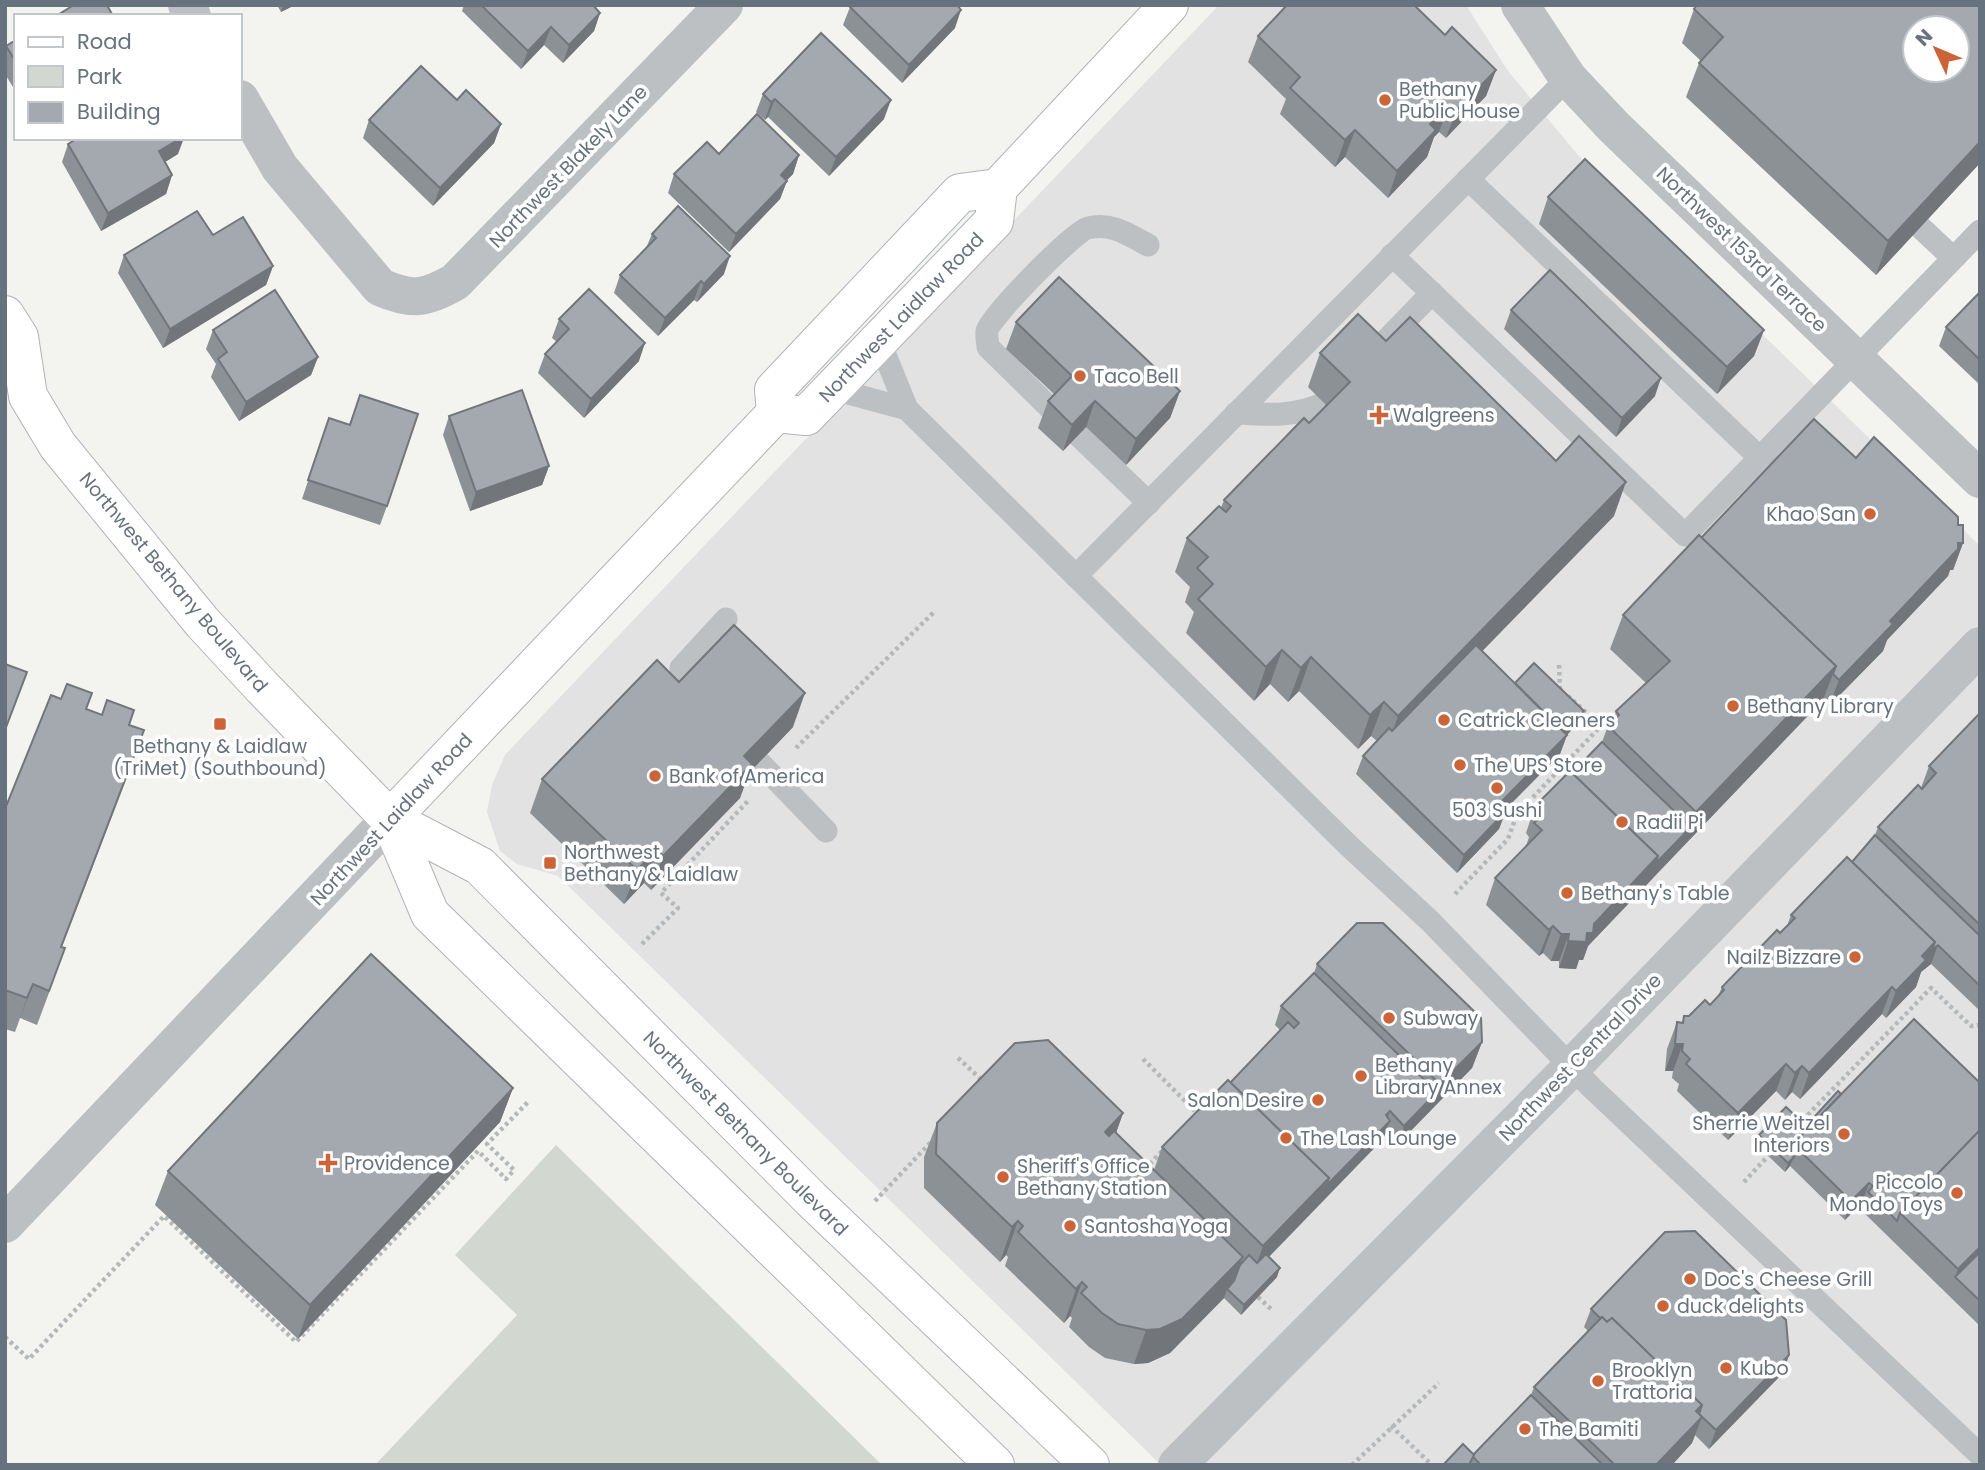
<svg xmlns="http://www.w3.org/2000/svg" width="1985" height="1470" font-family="Poppins,sans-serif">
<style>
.built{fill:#e1e2e1}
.green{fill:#d2d8d0}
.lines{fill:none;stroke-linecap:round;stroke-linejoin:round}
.secondary-casing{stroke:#b0b4b8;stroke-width:40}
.path{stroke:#b5b8ba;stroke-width:4.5;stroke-dasharray:3.5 3.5;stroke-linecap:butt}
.service{stroke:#bdc0c3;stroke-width:23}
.minor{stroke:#bdc0c3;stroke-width:38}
.tertiary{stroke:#bdc0c3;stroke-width:38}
.secondary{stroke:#fff;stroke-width:38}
.wall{fill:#8c9196}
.shaded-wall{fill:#72767a}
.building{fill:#a3a9ae;stroke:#72767a;stroke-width:2;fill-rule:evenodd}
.poi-dot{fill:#cb6438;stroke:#fff;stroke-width:2.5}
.labels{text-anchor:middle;stroke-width:7;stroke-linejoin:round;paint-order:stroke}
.poi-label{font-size:19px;fill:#66727d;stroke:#fff;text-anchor:start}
.street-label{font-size:19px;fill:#66727d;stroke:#fff}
</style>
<rect width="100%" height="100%" fill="#f3f3f0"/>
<path class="built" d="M1219,5H1466L1508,71L1578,155L1980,546V1465H1161L558,876L517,864L500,851L487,812L492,785L505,755Z"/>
<path class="green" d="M556,1145L882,1465H375L517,1315L455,1255Z"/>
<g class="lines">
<defs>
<g id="secondary">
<path d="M5,315L19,337L28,396L58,446L202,622L262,687L390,819L480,866L811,1199L1090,1465"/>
<path d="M776,413L806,416L994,221L998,188L1169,5"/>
<path d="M776,413L774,390L960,193L998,188"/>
<path d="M390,819L430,914L995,1465"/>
<path d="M390,819L776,413"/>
</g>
</defs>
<use href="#secondary" class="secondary-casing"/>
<g class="path">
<path d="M1559,665L1560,689"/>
<path d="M796,748L935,611"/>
<path d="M1455,894L1508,839L1517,814L1601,726L1567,695"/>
<path d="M642,944L678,908L661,893L748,801"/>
<path d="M958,1058L984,1082"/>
<path d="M1143,1059L1198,1114"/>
<path d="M1798,1125L1931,988L1971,1026L1980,1025"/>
<path d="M1145,1169L1163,1150"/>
<path d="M1744,1182L1768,1156"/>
<path d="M875,1201L932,1141"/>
<path d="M1258,1297L1271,1309"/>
<path d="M5,1337L29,1359L164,1216L296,1342L478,1151L506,1179L514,1170L487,1144L528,1102"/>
<path d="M1391,1426L1432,1465"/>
<path d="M1352,1465L1439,1383"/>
</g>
<g class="service">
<path d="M1468,179L1759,457"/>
<path d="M1920,227L1953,258"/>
<path d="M1392,255L1685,535L1980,231"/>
<path d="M879,340L907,409L1349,846L1430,921L1592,1088L1980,1455"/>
<path d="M1366,361L1432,293"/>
<path d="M833,389L907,409"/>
<path d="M1054,412L988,347C988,343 986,336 987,331C990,317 1073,232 1088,228C1111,222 1129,235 1148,245"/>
<path d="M1236,413C1268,415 1295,417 1325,403"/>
<path d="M1078,435L1149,503"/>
<path d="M1076,576L1568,78"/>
<path d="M691,691L682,679L681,668L726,619"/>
<path d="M759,762L826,831"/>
</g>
<g class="minor">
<path d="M187,5L192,16"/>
<path d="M1520,5L1568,78L1614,127L1980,479"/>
<path d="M240,99L280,168L380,287C412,301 425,299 455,282L724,5"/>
<path d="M1177,1465L1572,1067L1980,646"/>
</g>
<path class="tertiary" d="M5,1224L390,819"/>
<use href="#secondary" class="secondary"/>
</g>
<g class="wall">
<path d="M277,5H295L281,12Z"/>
<path d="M464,5H593L600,13L594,31L563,63L544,45L521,69L462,11Z"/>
<path d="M1980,5V163L1876,275L1686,97L1699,63L1701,61L1682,43L1694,9Z"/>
<path d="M850,7L955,28L902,83L843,25Z"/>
<path d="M1445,35L1496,70L1486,96L1446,138L1439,132L1434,137L1427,157L1388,198L1345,157L1335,167L1280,114L1286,99L1248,62L1258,36Z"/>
<path d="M16,40V92L5,74V47L6,46Z"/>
<path d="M763,94L884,119L829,176L768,117L765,120L756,112Z"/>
<path d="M457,100L501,124L494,143L433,206L363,138L369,120Z"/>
<path d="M68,144L178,154L165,162L172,175L166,194L101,231L62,162Z"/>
<path d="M719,154L799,155L793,174L787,180L780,199L729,252L668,193L674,174Z"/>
<path d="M1548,197L1764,330L1754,356L1717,394L1539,224Z"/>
<path d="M652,234L724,274L697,302L694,300L658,336L614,293L620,275L646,248Z"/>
<path d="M213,235L273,266L266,285L163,348L118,273L124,255Z"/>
<path d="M1980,292V385L1939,346L1946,327Z"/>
<path d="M1511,310L1655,396L1616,437L1504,329Z"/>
<path d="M559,319L639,361L584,418L538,373L545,354L557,342L552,338Z"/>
<path d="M1016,322L1180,391L1170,418L1126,465L1086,427L1063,451L1038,428L1048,401L1054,394L1006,349Z"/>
<path d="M213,330L318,357L311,375L239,421L211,377L216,364L206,349Z"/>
<path d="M1386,341L1556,461L1614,516L1482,651L1514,684L1580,721L1567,735L1560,754L1505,810L1499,829L1457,873L1356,774L1363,756L1377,741L1371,736L1358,749L1299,691L1288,702L1270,684L1254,701L1186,633L1194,612L1185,602L1190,587L1175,572L1187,538L1221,508L1224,500L1309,423L1327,406L1308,387L1320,353Z"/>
<path d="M360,395L387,506L380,525L302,499L329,418L349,425Z"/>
<path d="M449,416L549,466L542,485L470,511L443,435Z"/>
<path d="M1856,458L1958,525L1963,543L1953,570H1950L1948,576L1887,640L1883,651L1829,706L1823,700L1588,946L1583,960H1579L1576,969L1559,968V961H1551L1543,953L1539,956L1486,905L1495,878L1526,846L1529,837L1526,833L1535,806L1572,773L1602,742L1608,726L1612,722L1616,711L1646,683L1610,649L1623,615L1701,538Z"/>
<path d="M679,682L793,727L749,773L740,798L651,890L644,883L624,904L530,813L542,779Z"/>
<path d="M87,709L129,725L132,764L62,947L53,982L37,1025L20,1018L15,1032L5,1029V809Z"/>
<path d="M1980,713V1009L1979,1010L1931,964L1921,972L1916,987L1886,1018L1882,1014L1800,1099L1792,1092L1785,1100L1776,1091L1728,1140L1677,1091L1679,1084L1672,1078L1673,1071H1665L1667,1049L1677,1022L1682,1023L1684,1016H1689L1710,1005L1718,996L1722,987L1787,926L1791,915L1852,862L1875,835L1878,827L1921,788L1929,766Z"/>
<path d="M1317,964L1482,1042L1472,1068L1398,1144L1386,1132L1383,1139L1269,1257L1277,1277L1241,1315L1224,1298L1170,1353L1148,1363L1134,1364L1105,1358L1089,1347L1069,1327L1072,1318L1070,1316L1064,1323L1005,1266L1008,1257L1006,1255L1000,1262L924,1188V1157L937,1123L1123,1113L1116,1133L1154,1170L1162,1147L1230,1083L1281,1031L1275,1025L1281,1006L1314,973Z"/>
<path d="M1980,1083V1326L1861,1210L1864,1202L1863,1201L1845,1220L1790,1166L1785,1172L1756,1144L1759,1135L1806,1126L1841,1094Z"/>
<path d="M513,1088L500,1122L298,1339L155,1205L168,1171Z"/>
<path d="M1591,1309L1789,1355L1783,1373L1709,1449L1695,1435L1692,1443L1672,1465H1443L1474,1455L1531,1395L1534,1387L1588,1331L1584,1327Z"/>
</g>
<g class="shaded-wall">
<path d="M283,5H295L281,12Z"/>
<path d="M961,10L955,28L902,83L909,65Z"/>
<path d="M600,13L594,31L563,63L569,45Z"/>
<path d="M551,27L544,45L521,69L528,51Z"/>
<path d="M1496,70L1486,96L1446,138L1456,111Z"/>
<path d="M775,99L768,117L765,120L771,102Z"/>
<path d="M891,100L884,119L829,176L836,157Z"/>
<path d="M1449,105L1439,132L1434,137L1427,157L1388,198L1397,171L1430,124Z"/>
<path d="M501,124L494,143L433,206L440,188Z"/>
<path d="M1355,130L1345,157L1335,167L1345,140Z"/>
<path d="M181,138H184L178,154L152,170L159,151Z"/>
<path d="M1980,142V163L1876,275L1888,241Z"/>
<path d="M799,155L793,174L774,193L781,175Z"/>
<path d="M172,175L166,194L101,231L108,213Z"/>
<path d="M787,181L780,199L729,252L736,234Z"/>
<path d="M730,256L724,274L697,302L704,284Z"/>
<path d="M273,266L266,285L163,348L170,329Z"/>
<path d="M701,281L694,300L658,336L665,318Z"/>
<path d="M1764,330L1754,356L1717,394L1727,367Z"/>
<path d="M645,343L639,361L584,418L591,399Z"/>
<path d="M318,357L311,375L239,421L246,402Z"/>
<path d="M1661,378L1655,396L1616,437L1622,418Z"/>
<path d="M1180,391L1170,418L1126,465L1136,439Z"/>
<path d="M1095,401L1086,427L1063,451L1072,425Z"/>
<path d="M549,466L542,485L470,511L476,492Z"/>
<path d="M1626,482L1614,516L1386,750L1398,716Z"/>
<path d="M1958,543H1963L1953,570H1950L1948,576L1887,640L1883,651L1829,706L1839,680Z"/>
<path d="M1282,650L1270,684L1254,701L1266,667Z"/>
<path d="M1311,657L1299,691L1288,702L1301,668Z"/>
<path d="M1836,666L1823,700L1588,946L1583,960H1579L1576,969L1559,968L1568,941L1587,933L1594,924L1658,856L1691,827L1696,812Z"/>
<path d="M805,693L793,727L749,773L740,798L651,890L663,856L744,756Z"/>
<path d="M1384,702L1371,736L1358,749L1370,715Z"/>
<path d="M1584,711L1580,721L1561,741L1564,732Z"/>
<path d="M1567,735L1560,754L1492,823L1499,804Z"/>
<path d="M1506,811L1499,829L1457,873L1464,855Z"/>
<path d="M657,849L644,883L624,904L637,870Z"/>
<path d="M1553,926L1543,953L1539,956L1549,930Z"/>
<path d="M1561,934H1569L1559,961H1551Z"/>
<path d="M1935,942L1938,945L1931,964L1921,972L1916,987L1886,1018L1896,991L1922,956Z"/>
<path d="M33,984L20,1018L15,1032L27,998Z"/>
<path d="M1892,987L1882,1014L1800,1099L1809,1073Z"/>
<path d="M1482,1042L1472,1068L1398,1144L1404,1126L1437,1092L1440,1084Z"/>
<path d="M1675,1044H1683L1673,1071H1665Z"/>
<path d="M1786,1064L1776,1091L1728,1140L1738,1113Z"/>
<path d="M1802,1066L1792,1092L1785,1100L1795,1073Z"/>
<path d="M513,1088L500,1122L298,1339L310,1305Z"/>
<path d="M1390,1111L1384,1127L1390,1121L1383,1139L1254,1272L1263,1246Z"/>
<path d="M1123,1113L1111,1147L1105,1132Z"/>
<path d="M1794,1157L1790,1166L1785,1172L1788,1163Z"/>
<path d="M1869,1183L1863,1201L1845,1220L1851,1201Z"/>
<path d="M1018,1221L1006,1255L1000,1262L1012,1227Z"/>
<path d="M1980,1247V1263L1955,1277L1958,1269Z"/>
<path d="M1243,1257L1230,1291L1227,1289L1224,1298L1170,1353L1148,1363L1134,1364L1146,1330Z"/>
<path d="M1280,1268L1277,1277L1241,1315L1244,1305Z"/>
<path d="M1082,1282L1070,1316L1064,1323L1076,1289Z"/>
<path d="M1789,1355L1783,1373L1709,1449L1716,1430Z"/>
<path d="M1702,1405V1417L1692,1443L1672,1465H1656Z"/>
</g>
<g class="building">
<path d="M74,5H107L113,16H56Z"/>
<path d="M481,5H593L600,13L569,45L551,27L528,51Z"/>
<path d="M852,5H957L961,10L909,65L850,7Z"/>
<path d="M1287,5H1414L1445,35L1452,27L1496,70L1456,111L1449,105L1430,124L1436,130L1397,171L1355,130L1345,140L1290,88L1300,77L1258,36Z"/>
<path d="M1697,5H1980V142L1888,241L1699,63L1723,37L1694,9ZM1915,28H1957V70H1915Z"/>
<path d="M821,33L891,100L836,157L775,99L771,102L763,94Z"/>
<path d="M16,40V62L6,46Z"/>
<path d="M421,66L457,100L466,90L501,124L440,188L369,120Z"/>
<path d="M757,114L799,155L781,175L787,181L736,234L674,174L707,142L719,154Z"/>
<path d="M78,138H181L159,151L172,175L108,213L68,144Z"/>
<path d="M1585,159L1764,330L1727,367L1548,197Z"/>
<path d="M678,206L730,256L704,284L701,281L665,318L620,275L656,238L652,234Z"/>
<path d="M197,211L213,235L243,217L273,266L170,329L124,255Z"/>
<path d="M1550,270L1661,378L1622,418L1511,310Z"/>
<path d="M1059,277L1180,391L1136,439L1095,401L1072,425L1048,401L1072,376L1016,322Z"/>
<path d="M589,289L645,343L591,399L545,354L569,329L559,319Z"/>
<path d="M275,290L318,357L246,402L218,359L227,352L213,330Z"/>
<path d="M1980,292V360L1946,327Z"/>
<path d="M1358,314L1386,341L1410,317L1556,461L1579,436L1626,482L1398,716L1384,702L1370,715L1311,657L1301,668L1282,650L1266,667L1198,599L1213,584L1197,568L1208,557L1187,538L1219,506L1226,512L1231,506L1224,500L1304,418L1309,423L1350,382L1320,353Z"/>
<path d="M522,390L549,466L476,492L449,416Z"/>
<path d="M360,395L418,414L387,506L308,480L329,418L350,425Z"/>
<path d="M1814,419L1856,458L1874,437L1958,517V525H1963V543H1958V549L1890,621L1893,624L1839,680L1833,674L1836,666L1701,538Z"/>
<path d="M1699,535L1836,666L1696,812L1608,726L1619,715L1616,711L1670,661L1623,615Z"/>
<path d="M734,625L805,693L744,756L752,764L663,856L657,849L637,870L542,779L657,660L679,682Z"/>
<path d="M1476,645L1567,735L1499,804L1506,811L1464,855L1363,756L1389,728L1392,731Z"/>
<path d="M1534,663L1584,711L1564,732L1515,683Z"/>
<path d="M5,664L27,672L5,730Z"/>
<path d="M67,684L92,693L86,709L102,715L107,700L134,710L129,725L144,730L61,947L65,948L49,991L33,984L27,998L5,990V809L51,695L61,699Z"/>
<path d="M1980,713V925L1878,827L1918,785L1922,789L1936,773L1929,766Z"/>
<path d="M1602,742L1691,827L1655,864L1658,856L1572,773Z"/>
<path d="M1570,771L1658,856L1594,924L1593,933H1587L1586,942L1568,941L1569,934H1561L1553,926L1549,930L1495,878L1542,830L1534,823L1543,814L1535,806Z"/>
<path d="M1875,835L1980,936V986L1938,945L1932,950L1935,942L1852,862Z"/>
<path d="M1847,857L1935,942L1922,956L1926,960L1896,991L1892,987L1809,1073L1802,1066L1795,1073L1786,1064L1738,1113L1686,1064L1690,1059L1682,1051L1683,1044H1675L1677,1022L1683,1023L1684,1016H1689L1705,1000L1710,1005L1724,990L1722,987L1777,930L1780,933L1795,918L1791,915Z"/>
<path d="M1357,923H1383L1481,1018L1482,1042L1440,1084L1317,964Z"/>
<path d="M371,954L513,1088L310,1305L168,1171Z"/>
<path d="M1314,973L1437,1092L1404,1126L1390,1111L1386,1115L1390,1121L1326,1186L1329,1178L1230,1083L1288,1022L1294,1028L1299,1023L1281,1006Z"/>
<path d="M1914,1019L1980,1083V1130L1900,1213L1897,1221L1868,1192L1873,1186L1869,1183L1851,1201L1793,1144Z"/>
<path d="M1048,1040L1123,1113L1105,1132L1109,1136L1114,1131L1243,1257L1182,1319L1160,1329L1146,1330L1118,1324L1102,1313L1081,1293L1087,1287L1082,1282L1076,1289L1018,1232L1023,1226L1018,1221L1012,1227L936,1154L937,1123L1015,1043Z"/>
<path d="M1228,1080L1329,1178L1263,1246L1162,1147Z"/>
<path d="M1838,1091L1841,1094L1793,1144L1790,1153L1794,1157L1788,1163L1759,1135L1786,1107L1806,1126Z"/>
<path d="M1980,1130V1247L1958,1269L1900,1213Z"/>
<path d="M1695,1231L1786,1320L1789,1355L1716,1430L1699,1414L1702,1405L1612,1318L1607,1322L1602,1317L1600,1318L1591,1309L1665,1232Z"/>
<path d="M1980,1252V1301L1955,1277Z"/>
<path d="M1266,1254L1280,1268L1244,1305L1227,1289L1234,1281L1240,1265L1249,1255L1257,1263Z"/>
<path d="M1602,1317L1607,1322L1612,1318L1702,1405L1696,1411L1702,1417L1656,1465H1615L1534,1387Z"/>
<path d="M1531,1395L1603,1465H1481L1472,1456Z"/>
<path d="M1463,1444L1474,1455L1469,1465H1443Z"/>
</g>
<g class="poi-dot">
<circle cx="1385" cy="100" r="7"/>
<circle cx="1080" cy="376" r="7"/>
<path d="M1375.5 404.5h7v7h7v7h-7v7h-7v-7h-7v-7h7z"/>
<circle cx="1870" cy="514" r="7"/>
<circle cx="1733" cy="706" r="7"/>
<circle cx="1444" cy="720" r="7"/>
<rect x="213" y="717" width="14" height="14" rx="3.5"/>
<circle cx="1460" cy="765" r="7"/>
<circle cx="655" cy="776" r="7"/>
<circle cx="1497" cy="788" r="7"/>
<circle cx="1622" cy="822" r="7"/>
<rect x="543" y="856" width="14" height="14" rx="3.5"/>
<circle cx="1567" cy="893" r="7"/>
<circle cx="1855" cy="957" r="7"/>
<circle cx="1389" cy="1018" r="7"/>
<circle cx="1361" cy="1076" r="7"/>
<circle cx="1318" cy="1100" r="7"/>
<circle cx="1844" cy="1134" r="7"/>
<circle cx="1286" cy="1138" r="7"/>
<path d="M324.5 1152.5h7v7h7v7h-7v7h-7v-7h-7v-7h7z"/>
<circle cx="1003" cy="1177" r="7"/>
<circle cx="1957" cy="1193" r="7"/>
<circle cx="1070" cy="1226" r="7"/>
<circle cx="1690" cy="1279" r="7"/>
<circle cx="1663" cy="1306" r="7"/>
<circle cx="1726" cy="1368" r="7"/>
<circle cx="1598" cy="1381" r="7"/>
<circle cx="1525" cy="1429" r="7"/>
</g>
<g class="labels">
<g class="poi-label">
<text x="1399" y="96">Bethany<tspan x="1399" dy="22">Public House</tspan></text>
<text x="1094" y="383">Taco Bell</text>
<text x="1393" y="422">Walgreens</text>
<text x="1856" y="521" text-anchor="end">Khao San</text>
<text x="1747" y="713">Bethany Library</text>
<text x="1458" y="727">Catrick Cleaners</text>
<text x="220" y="753" text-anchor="middle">Bethany &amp; Laidlaw<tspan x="220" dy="22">(TriMet) (Southbound)</tspan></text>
<text x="1474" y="772">The UPS Store</text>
<text x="669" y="783">Bank of America</text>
<text x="1497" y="817" text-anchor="middle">503 Sushi</text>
<text x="1636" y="829">Radii Pi</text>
<text x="564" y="859">Northwest<tspan x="564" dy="22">Bethany &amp; Laidlaw</tspan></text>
<text x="1581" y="900">Bethany's Table</text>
<text x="1841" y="964" text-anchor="end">Nailz Bizzare</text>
<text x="1403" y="1025">Subway</text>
<text x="1375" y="1072">Bethany<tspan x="1375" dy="22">Library Annex</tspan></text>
<text x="1304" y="1107" text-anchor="end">Salon Desire</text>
<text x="1830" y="1130" text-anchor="end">Sherrie Weitzel<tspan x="1830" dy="22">Interiors</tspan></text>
<text x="1300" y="1145">The Lash Lounge</text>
<text x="344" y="1170">Providence</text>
<text x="1017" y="1173">Sheriff's Office<tspan x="1017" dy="22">Bethany Station</tspan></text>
<text x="1943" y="1189" text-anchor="end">Piccolo<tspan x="1943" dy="22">Mondo Toys</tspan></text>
<text x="1084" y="1233">Santosha Yoga</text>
<text x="1704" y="1286">Doc's Cheese Grill</text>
<text x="1677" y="1313">duck delights</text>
<text x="1740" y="1375">Kubo</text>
<text x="1612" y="1377">Brooklyn<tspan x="1612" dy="22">Trattoria</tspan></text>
<text x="1539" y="1436">The Bamiti</text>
</g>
<g class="street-label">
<text transform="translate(568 166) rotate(-46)" y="7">Northwest Blakely Lane</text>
<text transform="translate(1742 249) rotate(44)" y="7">Northwest 153rd Terrace</text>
<text transform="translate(901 317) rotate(-46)" y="7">Northwest Laidlaw Road</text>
<text transform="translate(174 582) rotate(50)" y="7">Northwest Bethany Boulevard</text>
<text transform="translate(391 819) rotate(-47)" y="7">Northwest Laidlaw Road</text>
<text transform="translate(1580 1057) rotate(-46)" y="7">Northwest Central Drive</text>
<text transform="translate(746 1133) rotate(45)" y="7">Northwest Bethany Boulevard</text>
</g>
</g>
<rect width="1985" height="1470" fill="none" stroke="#66727d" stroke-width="14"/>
<rect x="14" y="14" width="228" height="126" fill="#ffffff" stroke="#c2c7cb" stroke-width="2"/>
<rect x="28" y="37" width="35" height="10" fill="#ffffff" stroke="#c2c7cb" stroke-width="2"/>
<text x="77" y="49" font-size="21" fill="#66727d">Road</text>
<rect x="28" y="66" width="35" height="21" fill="#d2d8d0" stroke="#c2c7cb" stroke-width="2"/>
<text x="77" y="84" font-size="21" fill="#66727d">Park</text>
<rect x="28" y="102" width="35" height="21" fill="#a3a9ae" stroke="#c2c7cb" stroke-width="2"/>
<text x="77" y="119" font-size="21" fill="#66727d">Building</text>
<g transform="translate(1936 49) rotate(314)"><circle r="33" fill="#ffffff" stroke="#c2c7cb" stroke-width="2"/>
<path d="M0-5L12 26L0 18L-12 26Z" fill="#cb6438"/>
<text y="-10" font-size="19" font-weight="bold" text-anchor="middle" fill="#66727d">N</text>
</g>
</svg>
